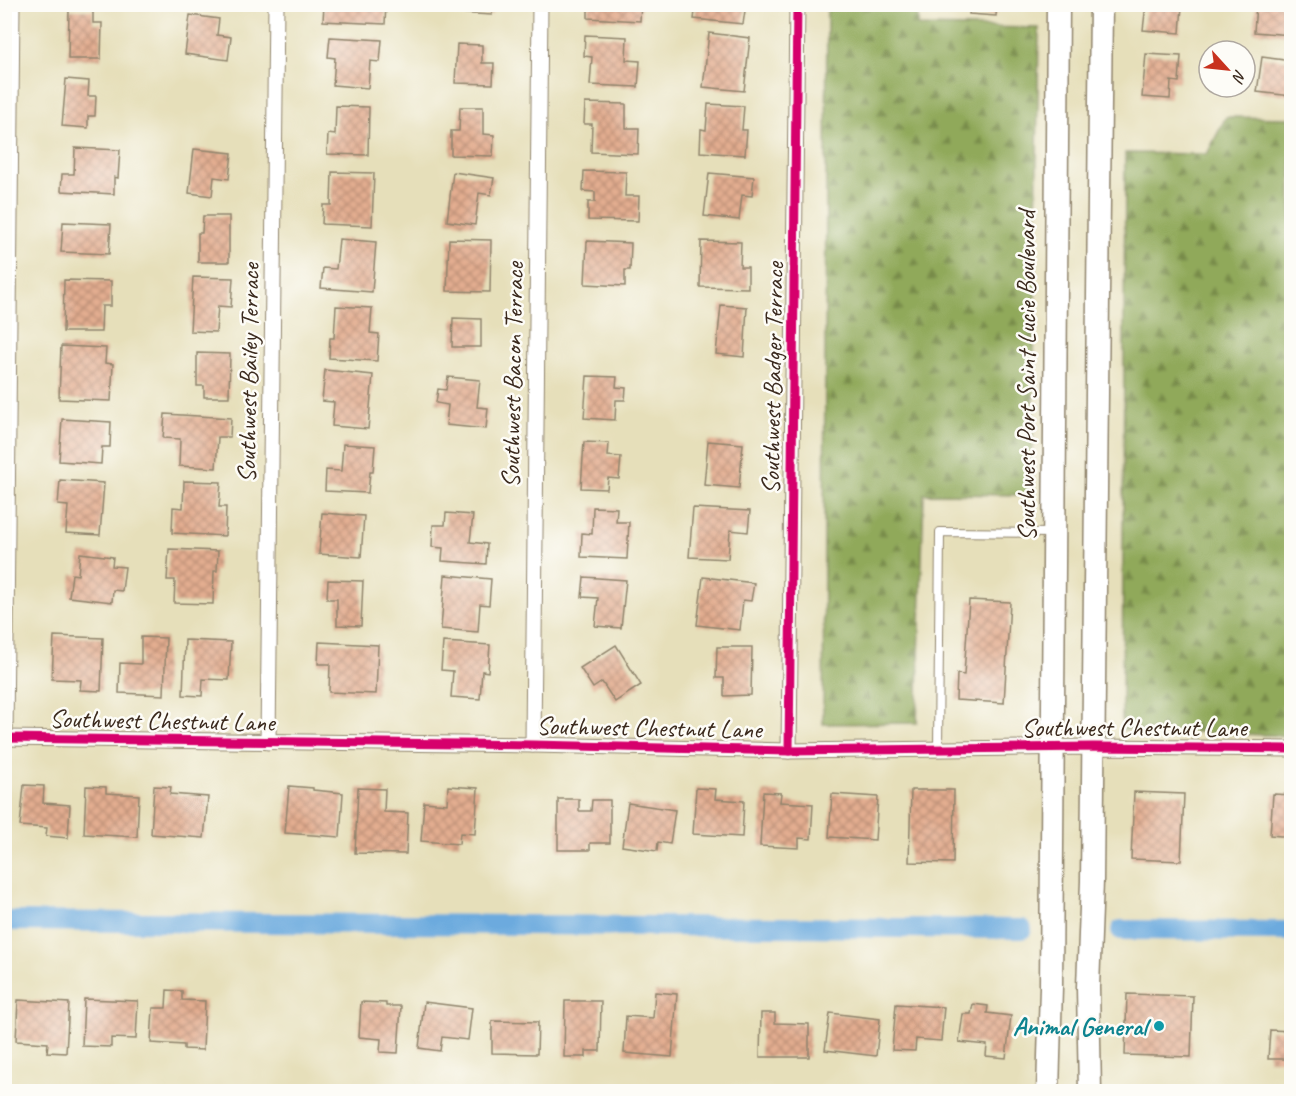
<svg xmlns="http://www.w3.org/2000/svg" width="1296" height="1096" font-family="Caveat,sans-serif">
<style>
.forest{fill:url(#forest-firs);stroke:#666a3c;stroke-width:1.5}
.lines{fill:none;stroke-linecap:round;stroke-linejoin:round}
.canal{stroke:#6caade;stroke-width:20}
.building{fill:url(#building-cross-hatch)}
.lane-casing{stroke:#90846c;stroke-width:10}
.street-casing{stroke:#90846c;stroke-width:17}
.primary-casing{stroke:#90846c;stroke-width:25}
.lane{stroke:#fff;stroke-width:8}
.street{stroke:#fff;stroke-width:15}
.primary{stroke:#fff;stroke-width:22}
.cycleway-casing{stroke:#fdfcf7;stroke-width:13}
.cycleway{stroke:#d6006c;stroke-width:9}
.culture-dot{fill:#0f9aa8;stroke:#fdfcf7;stroke-width:2}
.labels{text-anchor:middle;stroke-width:5;stroke-linejoin:round;paint-order:stroke}
.street-label{font-size:26px;fill:#3b2a1e;stroke:#fdfcf7}
.culture-label{font-size:26px;font-weight:bold;fill:#0d838f;stroke:#fdfcf7;text-anchor:end}
</style>
<defs>
<pattern id="forest-firs" width="22" height="20" patternUnits="userSpaceOnUse" patternTransform="scale(1.5)"><rect width="22" height="20" fill="#90a95a"/><path d="M5 1l3.5 6h-7zM16 11l3.5 6h-7z" fill="#778a4a"/></pattern>
<pattern id="building-cross-hatch" width="8" height="8" patternUnits="userSpaceOnUse" patternTransform="scale(1.5)"><rect width="8" height="8" fill="#e3ad90"/><path d="M0 0l8 8M0 8l8-8" fill="none" stroke="#b98d75"/></pattern>
</defs>
<rect width="100%" height="100%" fill="#fdfcf7"/>
<filter id="ink" filterUnits="userSpaceOnUse"><feTurbulence type="fractalNoise" baseFrequency=".0167" numOctaves="2"/><feDisplacementMap in="SourceGraphic" scale="12" xChannelSelector="R" yChannelSelector="G"/><feConvolveMatrix kernelMatrix="1 2 1 2 8 2 1 2 1" color-interpolation-filters="sRGB"/></filter>
<filter id="wash" filterUnits="userSpaceOnUse"><feTurbulence type="fractalNoise" baseFrequency=".008" numOctaves="4" result="noise"/><feDisplacementMap in="SourceGraphic" scale="24" xChannelSelector="R" yChannelSelector="G"/><feGaussianBlur stdDeviation="1.35" result="paint"/><feColorMatrix in="noise" values="0 0 0 0 0 0 0 0 0 0 0 0 0 0 0 0 0 1.4 0 .05"/><feComposite in="paint" operator="in"/></filter>
<g filter="url(#wash)">
<rect width="100%" height="100%" fill="#e6dfba"/>
<g class="forest">
<path d="M827,5H918V26L1039,28L1032,495L924,494L917,723L823,724Z"/>
<path d="M1226,117L1291,118V736L1122,729L1125,153L1207,154Z"/>
</g>
<g class="lines">
<g class="canal">
<path d="M4,921L1022,929"/>
<path d="M1121,930L1292,931"/>
</g>
</g>
<g id="blocks">
<g class="building">
<path d="M324,4H386L385,24L323,21Z"/>
<path d="M441,4H492V15L440,12Z"/>
<path d="M588,4H641L640,21L588,18Z"/>
<path d="M696,4H746L743,24L694,19Z"/>
<path d="M970,4H997L996,16L969,14Z"/>
<path d="M1146,4L1182,6L1180,33L1143,30Z"/>
<path d="M1256,4H1292V35L1254,32Z"/>
<path d="M69,10H93V23H102L101,59H68Z"/>
<path d="M190,15L219,19L217,35L231,37L228,60L185,54Z"/>
<path d="M709,33L750,38L744,91L703,87Z"/>
<path d="M585,35L627,37L626,60L640,61L638,87L590,85L592,57L584,56Z"/>
<path d="M330,37L382,40L380,62L370,61L368,88L333,85L335,58L328,57Z"/>
<path d="M457,44L482,45V63H494L493,84L455,83Z"/>
<path d="M1146,54L1181,56L1179,82L1171,81L1170,99L1142,97Z"/>
<path d="M1262,57L1292,61V96L1257,92Z"/>
<path d="M66,79L89,81L88,96H96L95,116H88V128L62,126Z"/>
<path d="M585,103L626,104V128H639L638,154L591,152L592,124H584Z"/>
<path d="M708,104L744,106L742,130H747L745,155L700,152L701,129L706,130Z"/>
<path d="M336,106L369,107L368,155L327,154L328,134L335,135Z"/>
<path d="M460,107H483V134L494,135L493,156L451,155V131H459Z"/>
<path d="M75,148L120,150L118,178L114,177V194L61,191L62,174H74Z"/>
<path d="M194,149L232,153L229,179L214,177L212,196L189,193Z"/>
<path d="M584,171L626,172L625,196H639L638,221L588,220V202H595V192L583,191Z"/>
<path d="M332,172L374,173L372,226L322,224L323,205H331Z"/>
<path d="M453,172L494,178L491,195L479,193L475,225L447,221Z"/>
<path d="M709,173L754,177L752,196L742,195L739,220L704,216Z"/>
<path d="M203,216H229V262H198V233H202Z"/>
<path d="M63,222L111,224L109,254L61,252Z"/>
<path d="M339,239L376,242L372,292L321,288L323,268L336,269Z"/>
<path d="M449,239L491,240L490,292L447,291Z"/>
<path d="M587,241L631,243L630,270H625V286L585,284Z"/>
<path d="M701,241L741,242L740,267H748V288L700,287Z"/>
<path d="M193,277L233,278L231,307L218,306L216,332L190,331Z"/>
<path d="M64,280L111,281V306H102L101,332H63Z"/>
<path d="M721,305L747,307L744,357L716,354Z"/>
<path d="M336,306L372,308L370,333L379,334L377,361L329,358L330,338H334Z"/>
<path d="M453,318L481,319V347H452Z"/>
<path d="M61,346L106,348L105,363L113,364L111,401L59,399Z"/>
<path d="M197,353L230,354L229,397H204V386H197Z"/>
<path d="M325,370L373,375L368,429L332,426L334,402L322,401Z"/>
<path d="M587,376L617,377L616,387L626,388L625,400H616L615,420L584,418Z"/>
<path d="M448,377L480,380L477,407L488,408L486,429L446,425L448,405L436,403L438,389L446,390Z"/>
<path d="M165,414L231,418L230,437H218L216,468L179,466L180,439L163,438Z"/>
<path d="M62,419L111,422L110,447H102L101,464L59,461Z"/>
<path d="M708,441L743,444L739,488L704,485Z"/>
<path d="M584,442L609,443L608,456L621,457L619,479L608,478L607,489L581,488Z"/>
<path d="M343,444L375,446L373,472H370L368,493L325,491L326,470L341,471Z"/>
<path d="M60,480L104,483L100,535L66,533L68,506L58,505Z"/>
<path d="M184,481L221,482L219,507H226L225,536L172,533L173,507L183,508Z"/>
<path d="M593,507L617,508L616,522H629L627,559L581,557L582,533L592,534Z"/>
<path d="M693,508L750,511L748,532L730,530L728,559L689,557Z"/>
<path d="M322,513L364,516L361,557L319,554Z"/>
<path d="M446,513L473,515L470,542L487,544L486,564L442,561L443,548L432,547L433,525H445Z"/>
<path d="M169,549L218,551L217,571H214L213,604L174,603L175,580H167Z"/>
<path d="M80,553L113,557L112,566L125,567L122,591L113,590L112,602L69,597L72,574L78,575Z"/>
<path d="M445,575L491,579L489,605L480,604L478,632L441,629Z"/>
<path d="M584,577L626,580L621,628L595,626L598,598L582,597Z"/>
<path d="M703,577L754,583L751,601L743,600L740,630L697,625Z"/>
<path d="M328,580L363,581L361,626L337,625V599H327Z"/>
<path d="M969,600L1010,602L1004,703L956,700L957,674L964,675Z"/>
<path d="M54,636L103,638L101,691L80,690L81,680L52,679Z"/>
<path d="M141,637L166,638L164,695L119,693L120,663L141,664Z"/>
<path d="M185,640L231,642L229,680L203,679L202,696L183,695Z"/>
<path d="M319,642L378,645L376,694L329,692L330,664H318Z"/>
<path d="M443,642L490,645L488,672L482,671L480,699L451,697L453,671L441,670Z"/>
<path d="M616,645L641,685L615,702L602,682L593,688L580,668Z"/>
<path d="M717,647H752L751,695L724,696V678H716Z"/>
<path d="M24,785L44,786L43,803L70,805L68,838L46,836L47,828L20,826Z"/>
<path d="M86,786L106,787V793L139,795L137,837L84,834Z"/>
<path d="M154,786L171,787L170,794L208,797L204,838L151,834Z"/>
<path d="M289,786L313,788V790L343,793L340,837L285,833Z"/>
<path d="M448,786L478,788L475,834L460,833L459,844L421,841L424,802L447,804Z"/>
<path d="M358,788L385,789L384,812L408,813L406,854L355,853Z"/>
<path d="M696,788L716,789L715,799L744,801L742,837L693,834Z"/>
<path d="M911,790H954L953,863L909,862Z"/>
<path d="M763,792L781,793L780,802L813,804L811,839L799,838V848L760,846Z"/>
<path d="M1134,792L1184,794L1181,861L1131,859Z"/>
<path d="M832,794L878,797L875,840L829,837Z"/>
<path d="M1273,794L1292,795V837L1270,835Z"/>
<path d="M558,799H579V811H591L592,800H610V843H590V850H558Z"/>
<path d="M628,803L675,810L670,844L658,842L657,851L622,846Z"/>
<path d="M167,990L182,991V1000L205,1001L203,1050L184,1049V1045L151,1043L153,1008H166Z"/>
<path d="M655,992L677,994L672,1057L624,1053L626,1016L653,1018Z"/>
<path d="M1127,994L1193,996L1191,1057L1125,1055Z"/>
<path d="M84,999L138,1001L136,1039L111,1038V1047L82,1046Z"/>
<path d="M18,1000L69,1003L66,1053L47,1052L48,1043L16,1041Z"/>
<path d="M565,1001H601L600,1051H586V1057H564Z"/>
<path d="M361,1002L386,1003V1006H401L398,1053L380,1052L381,1039L359,1037Z"/>
<path d="M424,1002L472,1008L468,1040L442,1037L440,1051L419,1048Z"/>
<path d="M896,1004L944,1007L941,1041L916,1039L915,1051L892,1050Z"/>
<path d="M973,1004L988,1006L987,1013L1011,1016L1006,1058L986,1056L987,1045L959,1042L963,1014H971Z"/>
<path d="M761,1013H775V1023L809,1024V1057H760Z"/>
<path d="M830,1013L880,1019L876,1056L825,1050Z"/>
<path d="M492,1021L538,1022L537,1054L492,1053Z"/>
<path d="M1270,1030L1292,1031V1059H1268Z"/>
</g>
</g>
</g>
<g filter="url(#ink)">
<use href="#blocks" fill-opacity="0" stroke="#90846c" stroke-width="1.5"/>
<g class="lines">
<defs>
<g id="lane">
<path d="M941,7V4"/>
<path d="M938,749L940,532L1052,533"/>
</g>
<g id="street">
<path d="M4,738L533,745L789,751L1093,747L1292,749"/>
<path d="M5,738L12,4"/>
<path d="M268,742L276,4"/>
<path d="M533,745L540,4"/>
<path d="M789,751L797,4"/>
</g>
<g id="primary">
<path d="M1048,1092L1051,987L1058,4"/>
<path d="M1090,1092L1088,987L1092,881L1101,4"/>
</g>
</defs>
<use href="#lane" class="lane-casing"/>
<use href="#street" class="street-casing"/>
<use href="#primary" class="primary-casing"/>
<use href="#lane" class="lane"/>
<use href="#street" class="street"/>
<use href="#primary" class="primary"/>
<defs>
<g id="cycleway">
<path d="M4,738L533,745L789,751L1093,747L1292,749"/>
<path d="M789,751L797,4"/>
</g>
</defs>
<use href="#cycleway" class="cycleway-casing"/>
<use href="#cycleway" class="cycleway"/>
</g>
</g>
<circle class="culture-dot" cx="1159" cy="1026" r="6"/>
<g class="labels">
<g class="street-label">
<text transform="translate(248 373) rotate(-89)" y="9">Southwest Bailey Terrace</text>
<text transform="translate(512 375) rotate(-89)" y="9">Southwest Bacon Terrace</text>
<text transform="translate(1026 376) rotate(-90)" y="9">Southwest Port Saint Lucie Boulevard</text>
<text transform="translate(772 378) rotate(-89)" y="9">Southwest Badger Terrace</text>
<text transform="translate(162 720) rotate(1)" y="9">Southwest Chestnut Lane</text>
<text transform="translate(649 727) rotate(1)" y="9">Southwest Chestnut Lane</text>
<text x="1134" y="736">Southwest Chestnut Lane</text>
</g>
<g class="culture-label">
<text x="1147" y="1035">Animal General</text>
</g>
</g>
<rect width="1296" height="1096" fill="none" stroke="#fdfcf7" stroke-width="24"/>
<g transform="translate(1227 69) rotate(117)"><circle r="28" fill="#fdfcf7" stroke="#afa8a0" stroke-width="1.5"/>
<path d="M0-4.5L10 22L0 15L-10 22Z" fill="#c8321e"/>
<text y="-9" font-size="16" font-weight="bold" text-anchor="middle" fill="#3b2a1e">N</text>
</g>
</svg>
